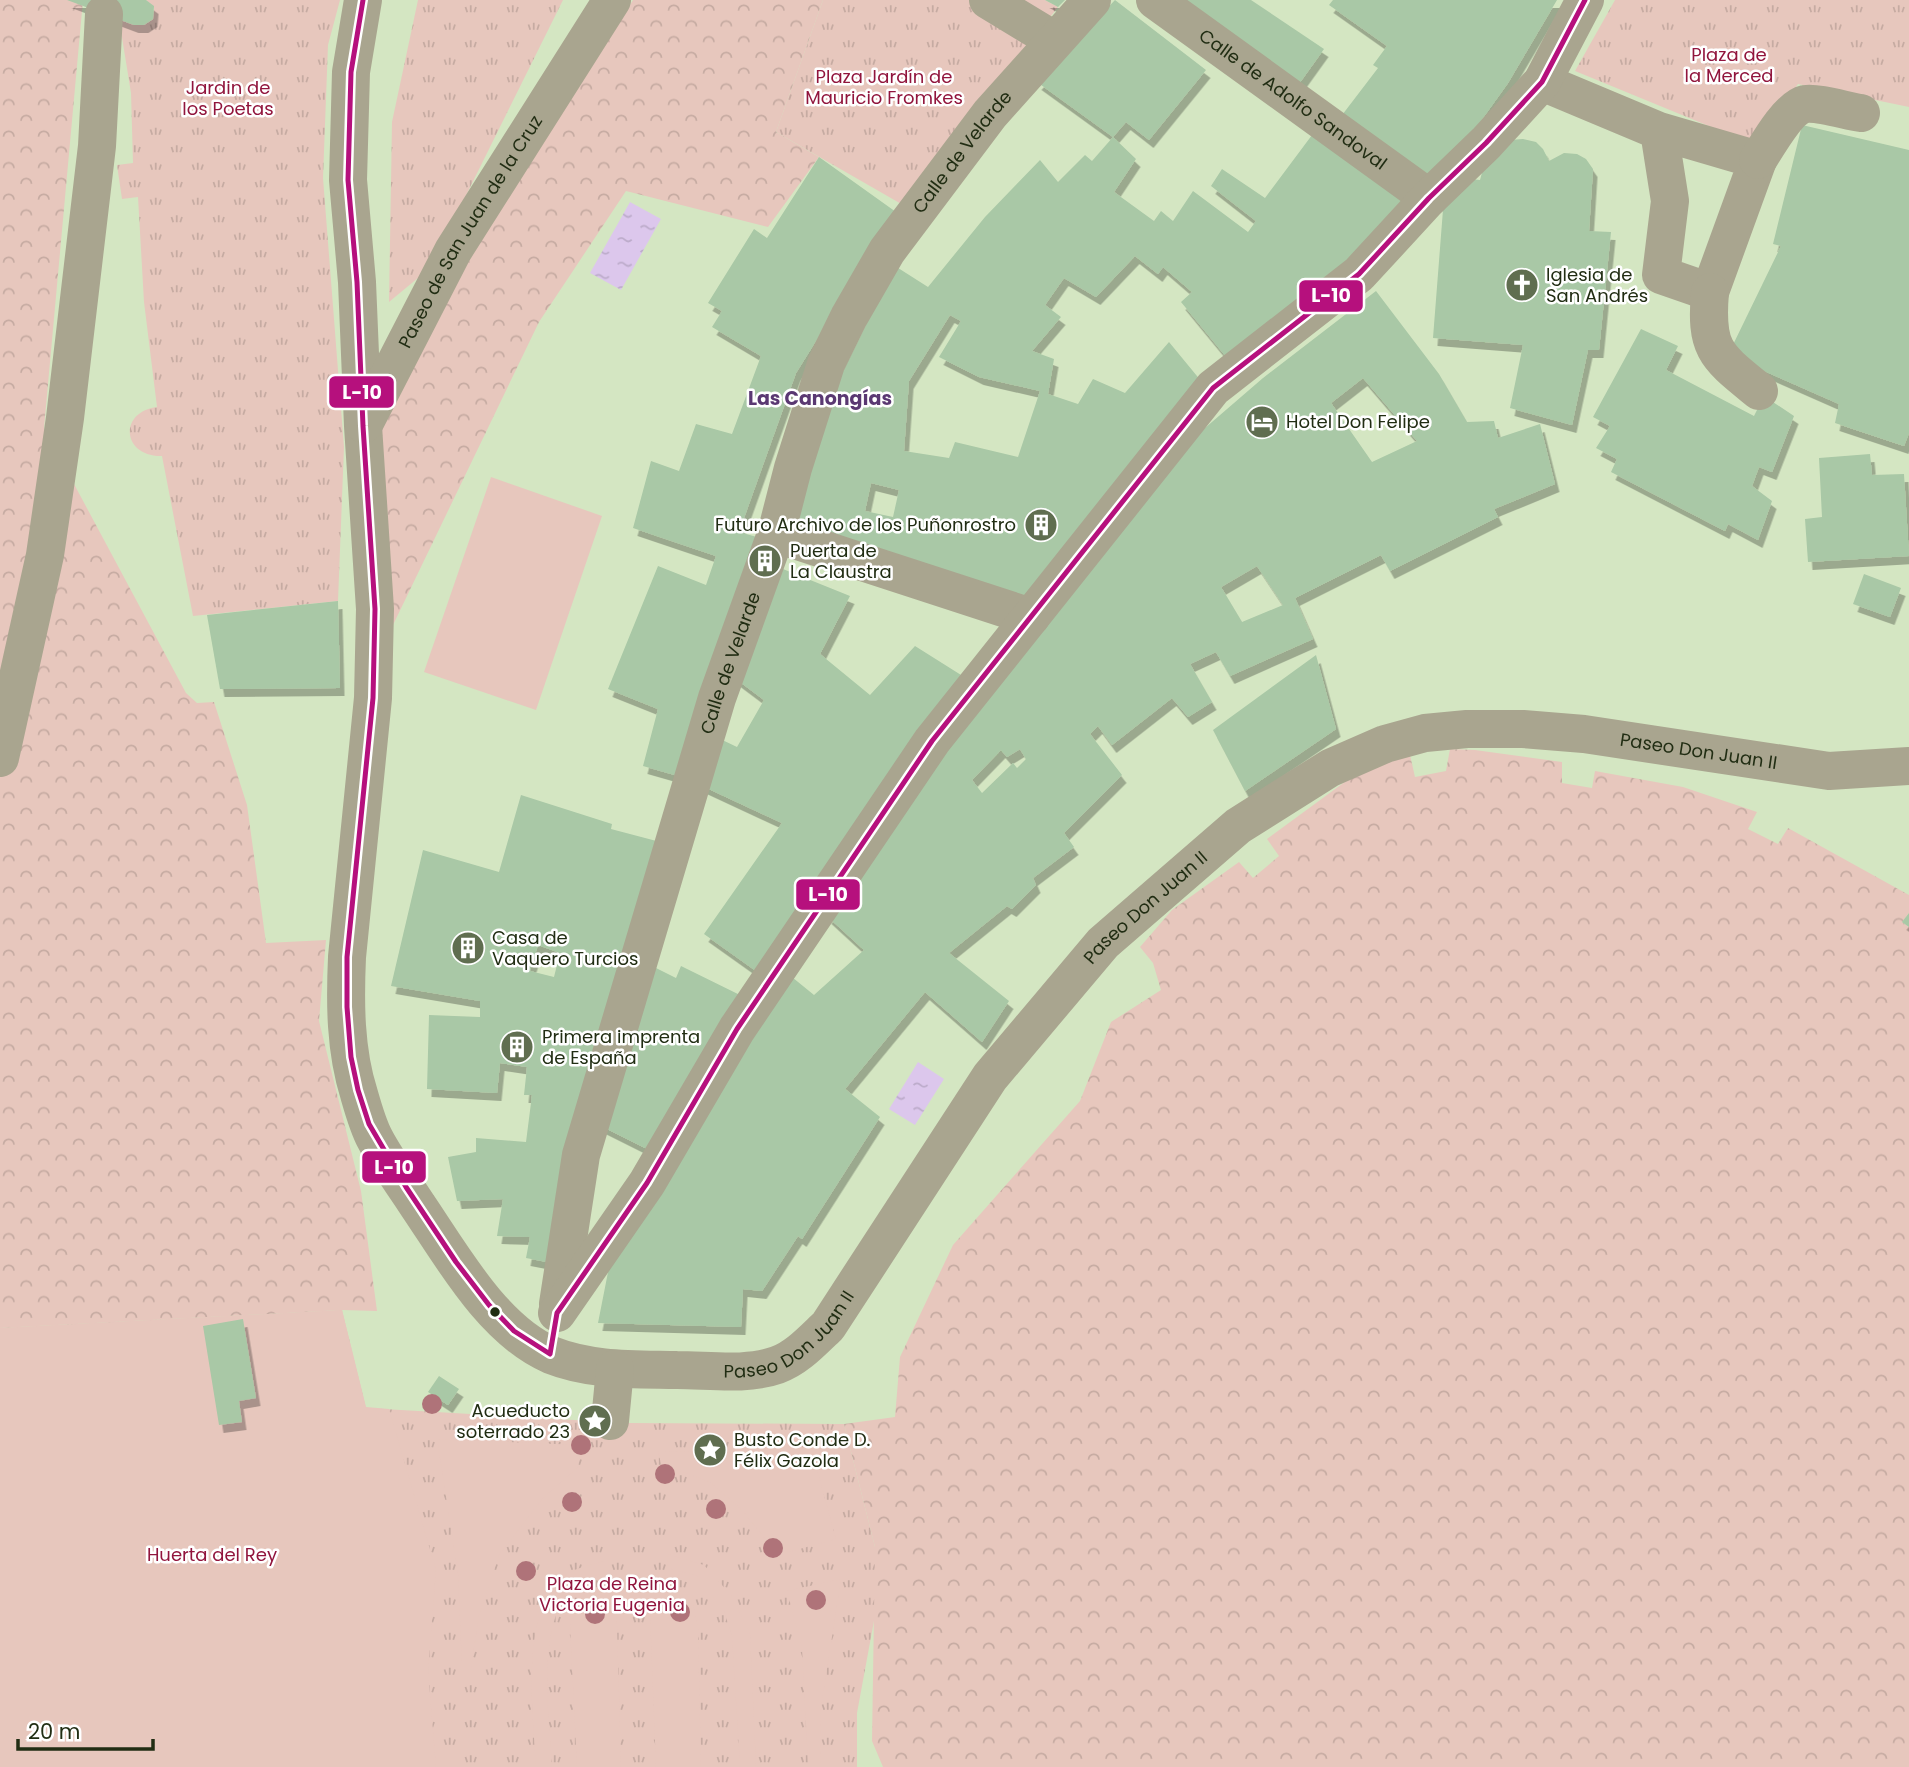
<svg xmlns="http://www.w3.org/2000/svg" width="1909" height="1767" font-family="Poppins,sans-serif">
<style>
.grass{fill:url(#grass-tufts)}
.forest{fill:url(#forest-crowns)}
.garden{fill:#e7c7bd}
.water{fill:url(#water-ripples)}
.building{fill:#a9c8a6;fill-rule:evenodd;filter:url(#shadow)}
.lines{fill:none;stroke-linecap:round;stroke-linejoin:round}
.street{stroke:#a9a58f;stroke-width:38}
.bus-1-casing{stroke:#fff;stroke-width:10}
.bus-1{stroke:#b6107d;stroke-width:5}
.tree{fill:#af7379}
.bus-dot{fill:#212d13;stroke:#fff;stroke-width:2.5}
.labels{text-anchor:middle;stroke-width:5;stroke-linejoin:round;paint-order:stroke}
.park-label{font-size:18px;fill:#91153d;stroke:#fff}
.street-label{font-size:18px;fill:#212d13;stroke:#fff}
.poi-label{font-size:18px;fill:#212d13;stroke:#fff;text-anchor:start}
.neighbourhood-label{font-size:19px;font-weight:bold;fill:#5a3872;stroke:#fff}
.line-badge{stroke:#fff;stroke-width:2.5}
.badge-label{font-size:19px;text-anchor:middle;font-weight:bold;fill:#fff}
</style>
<defs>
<pattern id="grass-tufts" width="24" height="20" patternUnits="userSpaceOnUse" patternTransform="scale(1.75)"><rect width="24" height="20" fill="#e7c7bd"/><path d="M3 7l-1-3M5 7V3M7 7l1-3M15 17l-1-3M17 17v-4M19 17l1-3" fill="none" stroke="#c6aba2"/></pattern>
<pattern id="forest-crowns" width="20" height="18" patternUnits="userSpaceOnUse" patternTransform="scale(1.75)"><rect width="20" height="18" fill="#e7c7bd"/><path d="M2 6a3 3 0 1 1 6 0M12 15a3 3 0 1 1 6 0" fill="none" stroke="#c6aba2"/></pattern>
<pattern id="water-ripples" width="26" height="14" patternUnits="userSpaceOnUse" patternTransform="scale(1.75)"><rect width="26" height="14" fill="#dcc7ec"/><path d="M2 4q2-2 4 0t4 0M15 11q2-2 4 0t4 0" fill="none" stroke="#bcabca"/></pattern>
<filter id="shadow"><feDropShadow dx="4.5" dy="8" stdDeviation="0" flood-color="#0004"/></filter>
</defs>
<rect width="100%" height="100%" fill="#d4e6c2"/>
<g class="grass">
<path d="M146,0H340L328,45L323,178L344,447L338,601L193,616L162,456C122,457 118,412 157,407L144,302L138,197L122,199L117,165L133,163L131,93L119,19C133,25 140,28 153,19L154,7Z"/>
<path d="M418,0H563L430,268L389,302L392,122Z"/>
<path d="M823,0H1045L1058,7L903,205L776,132Z"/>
<path d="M1615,0H1909V107L1798,84L1755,145L1575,71Z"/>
<path d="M342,1310L366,1408L628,1423L844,1424L875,1547L876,1610L857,1713V1767H0V1328Z"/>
</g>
<g class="forest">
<path d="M0,0H83L44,428L186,693L197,703L214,702L247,805L266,943L326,940L319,1021L361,1191L377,1311L342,1310L0,1328Z"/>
<path d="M633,0H823L776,132L819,157L768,227L626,191L539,322L393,625L373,431L499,188L610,36Z"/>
<path d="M1450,749L1475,750L1562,762V783L1592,788L1595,771L1683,787L1757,812L1748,829L1778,844L1788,828L1909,895V913L1902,922L1909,927V1767H883L872,1741L875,1547L844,1424L895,1417L900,1357L953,1245L1080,1101L1111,1022L1161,990L1153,963L1140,947L1172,910L1239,862L1253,878L1279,856L1267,839L1357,773L1410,755L1415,777L1446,771Z"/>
</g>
<g class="garden">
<path d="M491,477L602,516L536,710L424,672Z"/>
<path d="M342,1310L366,1407L389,1409L436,1570L428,1671L436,1767H0V1328Z"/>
<path d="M437,1439L581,1445L578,1467L542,1499L499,1555L479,1615L471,1668H462L458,1573Z"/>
<path d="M658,1451L813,1455L836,1539L778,1555L743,1511L710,1482L661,1464Z"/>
<path d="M667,1554L704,1565L731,1595L750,1634L756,1767H740L732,1636L724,1611L697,1576L668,1568Z"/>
<path d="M604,1561V1574C596,1576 585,1577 579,1582C533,1616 550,1716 552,1767H536C534,1714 517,1607 569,1573C578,1567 593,1565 604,1561Z"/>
<path d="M841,1579L820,1714L821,1764H808L802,1648L787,1591Z"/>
<path d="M668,1586L683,1593L693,1604L698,1628L701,1767H656L649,1588Z"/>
<path d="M604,1589H616L621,1767H577L570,1626C579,1604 581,1598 604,1589Z"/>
</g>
<g class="water">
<path d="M630,202L661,219L621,290L590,273Z"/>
<path d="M918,1062L944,1079L915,1125L889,1109Z"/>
</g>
<g class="building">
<path d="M67,0H146L154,6L153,19L144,25H134Z"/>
<path d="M1045,0H1065L1058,7Z"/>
<path d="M1115,0L1206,70L1149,140L1126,122L1113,137L1037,82Z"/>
<path d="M1172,0H1251L1324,49L1296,88Z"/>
<path d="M1333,0H1557L1508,83L1475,129L1426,188L1336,123L1378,68L1373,65L1387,46L1329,5Z"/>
<path d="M1802,125L1909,150V433L1904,446L1835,423L1839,404L1728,355L1781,246L1773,244Z"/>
<path d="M1315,131L1414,199L1232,364L1181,302L1192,292L1163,267L1158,274L1135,256L1096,297L1064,278L1045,305L1061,317L1032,351L1054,359L1048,394L1078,404L1093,379L1125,393L1169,342L1206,387L1028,607L784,524L812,434L895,266L928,287L985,217L1040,160L1058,182L1085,155L1092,161L1113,137L1136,159L1114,192L1154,221L1161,211L1173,221L1193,191L1248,232L1256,221L1211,186L1222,169L1265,198ZM950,315L961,321L939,357L979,377L1040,391L1018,457L955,442L949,458L904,451L909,381ZM871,483L899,490L893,517L865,511Z"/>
<path d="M1523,139L1536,142L1543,149L1549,161L1564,153L1577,154L1586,159L1593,169L1589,231L1611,232L1599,350H1588L1572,425L1510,408L1523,345L1433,338L1444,197L1461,178L1480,180L1483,169L1510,140Z"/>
<path d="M819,157L896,212L796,373L739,532L764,539L773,565L850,596L820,654L870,695L915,646L969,680L763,976L704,934L782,823L698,784L714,736L737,747L764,700L736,679L678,776L643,766L658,709L608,689L658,566L706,585L716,556L633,528L651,461L679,471L696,424L732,434L761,356L712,327L722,311L708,303L754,229L767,238Z"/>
<path d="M1376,291L1439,374L1467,422L1494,421L1498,438L1540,424L1555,484L1494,509L1498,517L1390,571L1381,555L1295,598L1313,639L1230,676L1216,652L1190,664L1212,702L1188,717L1172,698L1112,745L1098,726L1090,734L1122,775L1064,833L1074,847L1033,878L1036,885L1012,909L1007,906L949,953L1009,1001L982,1042L925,992L845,1089L880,1117L802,1239L798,1236L762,1291L743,1289L741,1327L598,1323L611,1257L787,973L814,995L864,950L827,916L854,870L1176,453L1263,378ZM1363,378L1417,441L1372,462L1331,403ZM1257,566L1283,605L1242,622L1221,587ZM1020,749L1026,759L1017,768L1013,763L982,793L972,780L1001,750L1007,757Z"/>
<path d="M1641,329L1678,346L1666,370L1754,416L1764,396L1794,416L1772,472L1759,467L1752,486L1772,501L1758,540L1728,524L1725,531L1611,472L1617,459L1596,448L1610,426L1593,417Z"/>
<path d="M1870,454L1872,475L1904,474L1909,556L1808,562L1805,519L1822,517L1819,458Z"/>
<path d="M1864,574L1901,588L1890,617L1853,604Z"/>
<path d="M338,601L340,688L220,689L207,615Z"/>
<path d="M1316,655L1336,729L1245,791L1213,730Z"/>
<path d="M521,795L612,824L611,829L664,843L552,1263L526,1258L530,1237L497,1236L503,1199L457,1201L448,1157L476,1152V1138L526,1142L532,1095H524L527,1067L500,1063L497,1093L427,1089L429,1015L480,1017V1001L391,986L423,850L499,872ZM538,945L560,953L554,977L530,971Z"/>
<path d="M1909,913V927L1902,922Z"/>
<path d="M652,966L676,978L681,966L744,997L649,1150L601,1126Z"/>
<path d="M243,1319L256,1398L239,1401L242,1422L219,1425L203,1326Z"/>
<path d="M439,1376L459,1389L448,1405L428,1392Z"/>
</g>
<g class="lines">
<g class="street">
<path id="s1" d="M363,0L351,72L348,180L357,282L363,426L375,609L373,698L347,957C345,1002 345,1050 359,1094C363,1108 368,1126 375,1139C387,1162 404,1184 418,1206C452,1256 493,1330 551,1355C591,1371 635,1369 677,1370C709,1370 746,1376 777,1365C797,1358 813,1340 828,1326L990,1077L1103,943L1238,826L1330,768L1385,744L1425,733L1467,729H1523L1584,734L1829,771L1909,766"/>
<path d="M988,0L1054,40"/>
<path id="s2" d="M1155,0L1429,198"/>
<path d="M1542,82L1659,131L1670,201L1661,275L1710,292L1758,160L1659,131"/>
<path d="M1758,160C1767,146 1788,108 1805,104C1818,102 1847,111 1861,113"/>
<path d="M1710,292C1705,350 1716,356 1759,391"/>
<path id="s3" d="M364,424L453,251L612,0"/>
<path d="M776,534L1031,617"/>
<path d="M0,758L45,555L65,418L97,146L104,14"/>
<path id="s4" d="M558,1304L581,1155L717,698L776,534L793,468L826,364L849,317L887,251L990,114L1092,0"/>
<path d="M557,1313L647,1183L737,1029L932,741L1213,388L1359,274L1429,198L1486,143L1542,82L1585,0"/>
<path d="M610,1421L615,1369"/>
</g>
<defs>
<path id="bus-1" d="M363,0L351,72L348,180L357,282L363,426L375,609L373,698L347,957V1007L351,1057L358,1090L369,1124L406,1187L456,1262L489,1305L514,1331L550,1354L557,1313L647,1183L737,1029L932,741L1213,388L1359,274L1429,198L1486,143L1542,82L1585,0"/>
</defs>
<use href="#bus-1" class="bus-1-casing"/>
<use href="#bus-1" class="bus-1"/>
</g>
<g class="tree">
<circle cx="432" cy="1404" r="10"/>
<circle cx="581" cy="1445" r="10"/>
<circle cx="665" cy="1474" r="10"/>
<circle cx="572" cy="1502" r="10"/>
<circle cx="716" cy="1509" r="10"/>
<circle cx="773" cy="1548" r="10"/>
<circle cx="526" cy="1571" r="10"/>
<circle cx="816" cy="1600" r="10"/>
<circle cx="680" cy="1612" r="10"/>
<circle cx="595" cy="1614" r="10"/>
</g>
<defs>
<symbol id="church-disc" viewBox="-11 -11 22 22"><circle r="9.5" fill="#606e50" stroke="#fff"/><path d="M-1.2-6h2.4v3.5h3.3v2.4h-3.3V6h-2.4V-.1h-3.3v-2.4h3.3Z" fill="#fff"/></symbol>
<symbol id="hotel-disc" viewBox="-11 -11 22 22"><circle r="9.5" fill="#606e50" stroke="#fff"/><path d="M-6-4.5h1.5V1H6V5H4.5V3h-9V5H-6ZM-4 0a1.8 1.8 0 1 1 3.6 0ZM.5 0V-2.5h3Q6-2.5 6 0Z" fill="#fff"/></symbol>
<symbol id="building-disc" viewBox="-11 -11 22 22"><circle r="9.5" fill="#606e50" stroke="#fff"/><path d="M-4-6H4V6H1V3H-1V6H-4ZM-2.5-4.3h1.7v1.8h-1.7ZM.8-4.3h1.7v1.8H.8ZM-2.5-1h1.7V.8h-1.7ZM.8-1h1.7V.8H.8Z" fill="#fff"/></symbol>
<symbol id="sight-disc" viewBox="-11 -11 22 22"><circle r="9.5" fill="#606e50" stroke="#fff"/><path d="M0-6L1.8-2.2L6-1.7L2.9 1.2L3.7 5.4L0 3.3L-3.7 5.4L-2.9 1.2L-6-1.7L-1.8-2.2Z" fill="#fff"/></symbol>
</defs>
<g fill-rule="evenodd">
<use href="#church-disc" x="1503" y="266" width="38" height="38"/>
<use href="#hotel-disc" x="1243" y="403" width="38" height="38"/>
<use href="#building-disc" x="1022" y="506" width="38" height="38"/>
<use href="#building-disc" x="746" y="542" width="38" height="38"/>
<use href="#building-disc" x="449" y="929" width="38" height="38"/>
<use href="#building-disc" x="498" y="1028" width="38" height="38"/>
<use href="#sight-disc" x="576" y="1402" width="38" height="38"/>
<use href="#sight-disc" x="691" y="1431" width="38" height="38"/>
</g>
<circle class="bus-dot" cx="495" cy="1312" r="6"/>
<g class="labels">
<g class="park-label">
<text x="1729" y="61">Plaza de<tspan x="1729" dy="21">la Merced</tspan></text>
<text x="884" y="83">Plaza Jardín de<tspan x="884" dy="21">Mauricio Fromkes</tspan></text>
<text x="228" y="94">Jardin de<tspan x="228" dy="21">los Poetas</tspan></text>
<text x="212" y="1561">Huerta del Rey</text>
<text x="612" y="1590">Plaza de Reina<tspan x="612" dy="21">Victoria Eugenia</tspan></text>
</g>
<g class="street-label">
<text dy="6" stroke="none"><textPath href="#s2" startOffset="170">Calle de Adolfo Sandoval</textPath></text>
<text dy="6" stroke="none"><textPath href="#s4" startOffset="1232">Calle de Velarde</textPath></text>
<text dy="6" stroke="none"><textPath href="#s3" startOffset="220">Paseo de San Juan de la Cruz</textPath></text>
<text dy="6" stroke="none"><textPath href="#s4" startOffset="665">Calle de Velarde</textPath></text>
<text dy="6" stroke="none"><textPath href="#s1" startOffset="2858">Paseo Don Juan II</textPath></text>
<text dy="6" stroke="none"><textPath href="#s1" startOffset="2249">Paseo Don Juan II</textPath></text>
<text dy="6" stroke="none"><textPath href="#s1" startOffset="1682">Paseo Don Juan II</textPath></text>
</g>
<g class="poi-label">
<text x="1546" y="281">Iglesia de<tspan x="1546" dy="21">San Andrés</tspan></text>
<text x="1286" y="428">Hotel Don Felipe</text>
<text x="1016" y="531" text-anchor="end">Futuro Archivo de los Puñonrostro</text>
<text x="790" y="557">Puerta de<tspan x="790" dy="21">La Claustra</tspan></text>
<text x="492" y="944">Casa de<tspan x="492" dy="21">Vaquero Turcios</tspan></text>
<text x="542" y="1043">Primera imprenta<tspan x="542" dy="21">de España</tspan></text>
<text x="570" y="1417" text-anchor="end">Acueducto<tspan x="570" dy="21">soterrado 23</tspan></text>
<text x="734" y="1446">Busto Conde D.<tspan x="734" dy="21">Félix Gazola</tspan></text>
</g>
<g class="neighbourhood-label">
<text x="820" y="405">Las Canongías</text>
</g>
</g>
<g class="line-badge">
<rect x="1298" y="279" width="66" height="34" rx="7" fill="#b6107d"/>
<rect x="328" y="375" width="67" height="34" rx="7" fill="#b6107d"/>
<rect x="795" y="878" width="66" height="33" rx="7" fill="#b6107d"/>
<rect x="361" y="1150" width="66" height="34" rx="7" fill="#b6107d"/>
</g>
<g class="badge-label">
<text x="1331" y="302">L-10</text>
<text x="362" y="399">L-10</text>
<text x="828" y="901">L-10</text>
<text x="394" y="1174">L-10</text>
</g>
<path d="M18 1739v10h135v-10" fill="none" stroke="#212d13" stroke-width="3.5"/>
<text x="28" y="1739" font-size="21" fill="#212d13" stroke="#ffffff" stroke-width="5" paint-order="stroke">20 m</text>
</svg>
